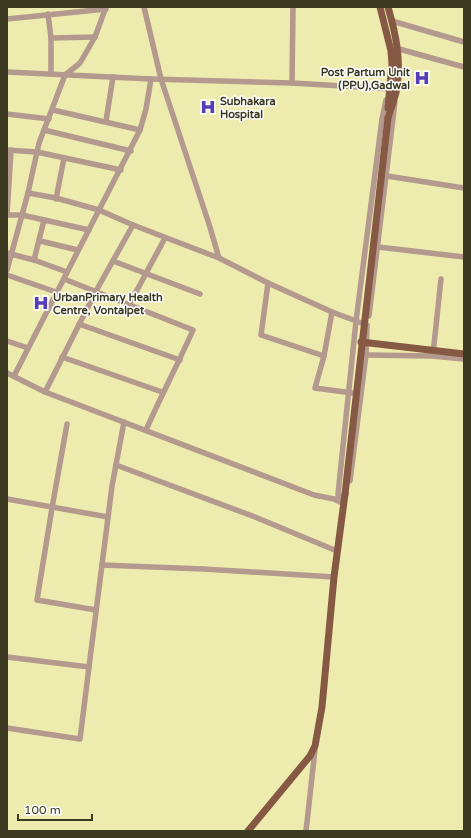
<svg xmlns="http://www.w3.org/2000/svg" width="471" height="838" font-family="'Varela Round',sans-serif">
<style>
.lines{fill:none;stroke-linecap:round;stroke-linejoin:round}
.minor{stroke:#b3998e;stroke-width:5.5}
.major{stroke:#855944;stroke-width:7}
.major-bridge{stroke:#855944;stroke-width:7}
.labels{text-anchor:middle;stroke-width:3;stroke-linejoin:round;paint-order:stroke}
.poi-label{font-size:11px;font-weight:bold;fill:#3b3a21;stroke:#fff;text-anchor:start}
</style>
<rect width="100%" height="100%" fill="#edebae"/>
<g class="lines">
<g class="minor">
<path d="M144,7L161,79L209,224L219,258"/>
<path d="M48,14L51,38V74"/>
<path d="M7,19L106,9"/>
<path d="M392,21L464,42"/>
<path d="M51,38L95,37"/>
<path d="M399,49L464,67"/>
<path d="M7,72L151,79L146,109L140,130L99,210L56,198L28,193"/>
<path d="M151,79L292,83L393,89"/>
<path d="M292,83L293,7"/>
<path d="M53,110L140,130"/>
<path d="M7,114L49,119"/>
<path d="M106,121L113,77"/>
<path d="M44,130L131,151"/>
<path d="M7,150L37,152L121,170"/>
<path d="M387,176L464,188"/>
<path d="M56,199L64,158"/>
<path d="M7,215H22L89,230"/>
<path d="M7,215L11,150"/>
<path d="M40,241L78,250"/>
<path d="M378,247L464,257"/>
<path d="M7,253L34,260L67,272"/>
<path d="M34,260L44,220"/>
<path d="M113,261L200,294"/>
<path d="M7,270L28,193L39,143L65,75L80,63L95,37L106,7"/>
<path d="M7,275L56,292"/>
<path d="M64,279L193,330C178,364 161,396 146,430"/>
<path d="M268,283L261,335L324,356"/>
<path d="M129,305L165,238"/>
<path d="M332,312L324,356L315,388L352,393"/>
<path d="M369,316L395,102"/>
<path d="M79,324L180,360"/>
<path d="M7,341L28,348"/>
<path d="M433,354L441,279"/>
<path d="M366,355L432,356L464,359"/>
<path d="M62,357L162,392"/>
<path d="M7,373L45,392L314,495L334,499L340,502"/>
<path d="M14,376L99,210L133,225L219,258L268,283L332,312L367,325"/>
<path d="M45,392L96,291L133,225"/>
<path d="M67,424L52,508L37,600L96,610"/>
<path d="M116,465L255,517L337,551"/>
<path d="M350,481L366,355L367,326"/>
<path d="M7,499L108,517"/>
<path d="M339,501L338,494L356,321L382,119L386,100"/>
<path d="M102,565L203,569L334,577"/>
<path d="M7,657L89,667L112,486L124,422"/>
<path d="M7,728L80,739L89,667"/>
<path d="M306,831L315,750"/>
</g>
<g class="major">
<path d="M380,7L391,51L392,64L388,108"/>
<path d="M388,118C391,108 395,98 397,88C401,58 396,35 388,7"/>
<path d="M248,831L310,756L315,746L322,707L334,577L345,494"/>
</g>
<g class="major-bridge">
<path d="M361,342L464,354"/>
<path d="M345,494L388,118"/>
</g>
</g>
<defs>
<symbol id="hospital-bare" viewBox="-9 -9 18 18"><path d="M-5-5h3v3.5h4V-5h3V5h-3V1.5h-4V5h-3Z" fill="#563eb6" stroke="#fff" stroke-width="2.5" paint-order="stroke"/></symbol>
</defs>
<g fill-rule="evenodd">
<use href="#hospital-bare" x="411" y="67" width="22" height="22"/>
<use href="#hospital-bare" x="197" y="96" width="22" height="22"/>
<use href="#hospital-bare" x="30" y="292" width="22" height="22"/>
</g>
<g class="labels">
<g class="poi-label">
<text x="410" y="76" text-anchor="end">Post Partum Unit<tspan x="410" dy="13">(PPU),Gadwal</tspan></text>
<text x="220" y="105">Subhakara<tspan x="220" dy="13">Hospital</tspan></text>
<text x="53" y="301">UrbanPrimary Health<tspan x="53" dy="13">Centre, Vontalpet</tspan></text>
</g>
</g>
<rect width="471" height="838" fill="none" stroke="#3b3a21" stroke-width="16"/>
<path d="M18 814v6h74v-6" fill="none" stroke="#3b3a21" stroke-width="2"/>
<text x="24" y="814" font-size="12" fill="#3b3a21" stroke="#ffffff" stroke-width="3" paint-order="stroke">100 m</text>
</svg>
